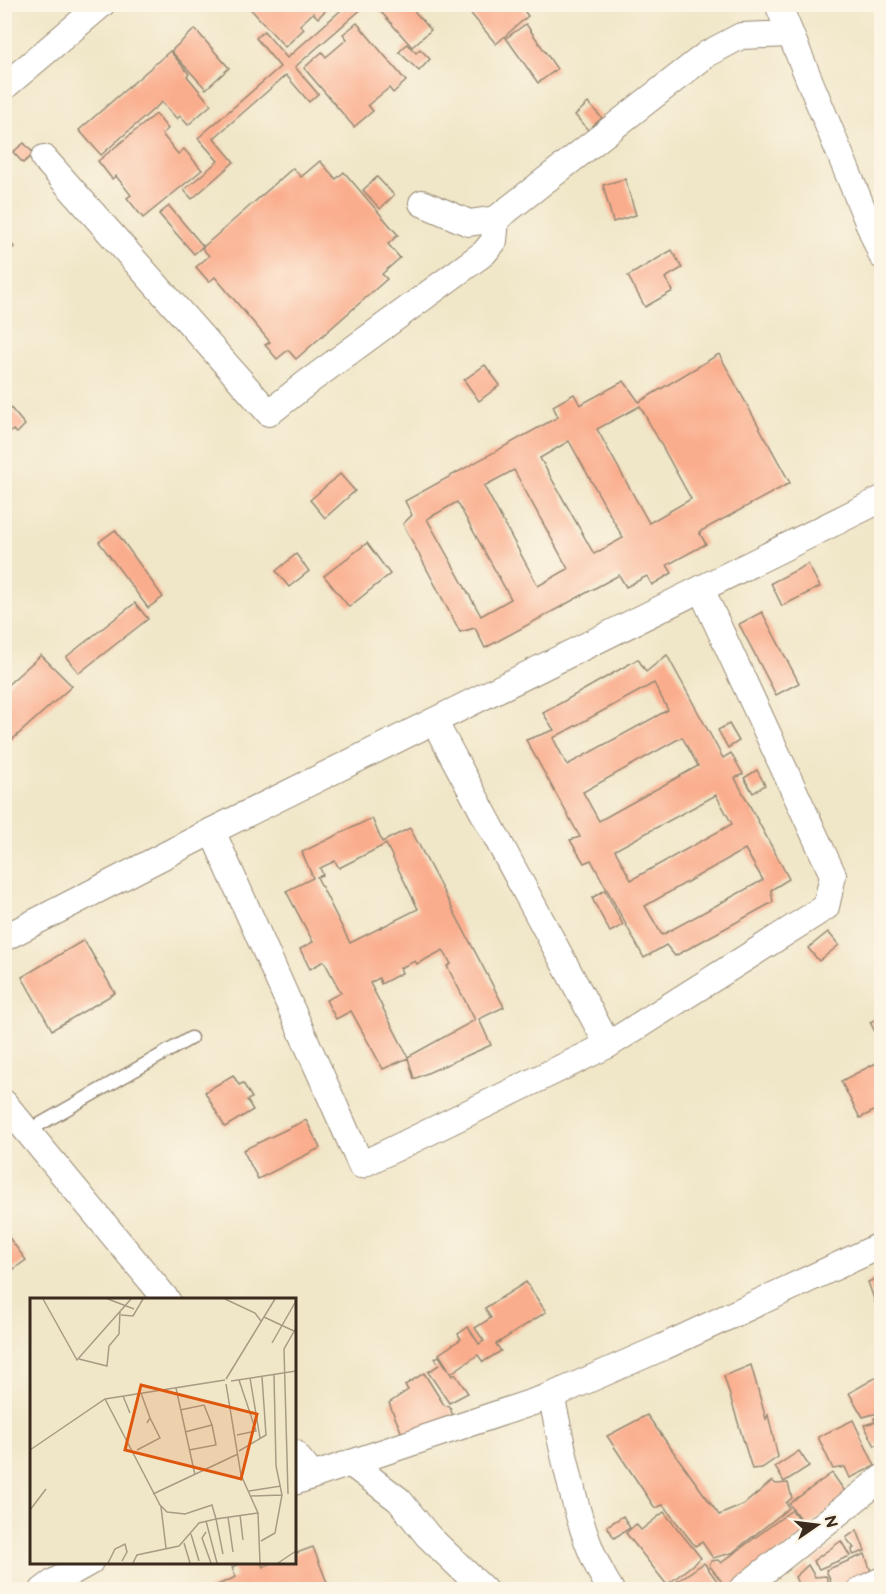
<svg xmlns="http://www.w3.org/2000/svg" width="886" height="1594" font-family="'Balsamiq Sans',sans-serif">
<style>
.building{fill:#faad8d;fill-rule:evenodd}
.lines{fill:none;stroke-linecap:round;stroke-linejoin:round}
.service-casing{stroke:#968873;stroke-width:15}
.minor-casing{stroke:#968873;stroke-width:28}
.service{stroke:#fff;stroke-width:12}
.minor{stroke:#fff;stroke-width:26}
.inset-road{fill:none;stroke:#a89b84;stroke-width:1.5}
.view{fill:#df570d;fill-opacity:0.15;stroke:#df570d;stroke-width:3}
.inset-edge{fill:none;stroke:#3b2a1e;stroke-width:3}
</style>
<rect width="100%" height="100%" fill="#fcf5e5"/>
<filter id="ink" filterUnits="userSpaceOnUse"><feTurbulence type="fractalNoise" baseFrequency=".0167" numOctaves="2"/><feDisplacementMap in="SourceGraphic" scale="12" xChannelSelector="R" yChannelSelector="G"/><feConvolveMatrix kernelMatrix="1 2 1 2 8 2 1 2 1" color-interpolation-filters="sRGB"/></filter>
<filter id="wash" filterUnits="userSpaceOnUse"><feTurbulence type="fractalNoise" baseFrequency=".008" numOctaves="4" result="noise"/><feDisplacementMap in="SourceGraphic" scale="24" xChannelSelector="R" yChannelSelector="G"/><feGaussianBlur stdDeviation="1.35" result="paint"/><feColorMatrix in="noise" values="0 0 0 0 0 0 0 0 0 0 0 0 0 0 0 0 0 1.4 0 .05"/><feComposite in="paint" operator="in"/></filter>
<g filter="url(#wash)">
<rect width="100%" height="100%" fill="#f0e6c8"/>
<g id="blocks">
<g class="building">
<path d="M246,4H332L318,18L313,13L300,25L304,29L285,47Z"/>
<path d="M348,4L365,6L295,67L318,94L309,102L286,75L214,138L234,162L192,199L184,190L218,161L198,138L280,67L256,38L264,31L287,58Z"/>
<path d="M374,4H408L431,30L412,47Z"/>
<path d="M463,4H519L528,16L496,44Z"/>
<path d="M357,23L406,81L393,93L389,88L368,105L373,111L354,127L304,68L322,52L326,57L347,39L343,34Z"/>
<path d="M526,24L557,69L538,83L506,38Z"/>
<path d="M195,29L229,68L206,89L171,51Z"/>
<path d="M407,44L416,53L420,49L430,59L419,71L399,52Z"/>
<path d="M170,51L189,74L187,76L211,105L188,125L180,116L177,119L162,102L101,155L79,130Z"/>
<path d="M588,103L602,118L588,130L575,115Z"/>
<path d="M156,114L168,129L162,134L178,154L184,149L202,170L143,218L127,198L131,195L116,176L112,179L98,161Z"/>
<path d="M24,143L34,154L23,163L13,152Z"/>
<path d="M320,161L336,179L344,172L398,235L388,244L400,258L382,274L387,279L296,359L288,350L277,359L265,345L270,342L215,277L209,282L196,267L209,256L202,248L293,168L301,177Z"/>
<path d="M377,177L394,195L380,209L363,190Z"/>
<path d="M625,179L636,215L613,222L603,185Z"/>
<path d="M169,206L203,246L194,254L159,214Z"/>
<path d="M4,234L14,247L4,254Z"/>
<path d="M672,250L682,268L665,278L673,291L645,307L628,276Z"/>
<path d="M719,354L790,483L699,532L706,544L667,565L672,573L652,585L647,576L626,587L619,575L485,648L475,628L460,632L403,524L412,515L405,501L558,417L553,406L574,394L580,405L624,381L639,402ZM640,406L691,499L649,523L597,429ZM569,441L623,538L594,554L540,458ZM514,470L568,569L538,586L484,486ZM457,502L511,599L481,616L427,519Z"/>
<path d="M485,365L500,385L479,401L464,380Z"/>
<path d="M4,400L25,425L17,433L13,430L4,438Z"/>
<path d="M340,474L355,491L325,518L310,500Z"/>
<path d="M115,530L163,597L148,608L99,542Z"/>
<path d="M367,543L390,574L349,607L324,576Z"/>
<path d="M296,554L309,571L289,587L276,571Z"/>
<path d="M808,564L820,587L782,606L771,583Z"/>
<path d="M135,603L148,619L79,673L66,657Z"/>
<path d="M762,612L799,683L776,695L739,624Z"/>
<path d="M41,655L72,686L4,747V688Z"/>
<path d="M667,655L723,758L731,753L743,774L735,778L789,879L771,890L773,902L675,956L666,945L644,958L591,860L584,863L570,840L580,837L526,740L554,730L543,713L638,659L646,672ZM654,683L668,710L567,765L553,738ZM682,737L698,766L599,821L583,792ZM716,795L732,824L631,880L615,850ZM745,849L763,880L662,935L645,906Z"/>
<path d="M729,724L739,741L728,748L718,730Z"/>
<path d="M757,770L765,785L753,793L744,778Z"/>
<path d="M372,818L382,842L410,828L504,1007L479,1019L491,1045L414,1079L408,1058L383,1069L351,1011L336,1019L326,1000L341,993L324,961L310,969L300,949L313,942L286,891L313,878L302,852ZM386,844L418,909L350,943L317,877L323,875L320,868L335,861L339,868ZM443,950L451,964L447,966L475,1020L408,1057L370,983L379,978L381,984L402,973L400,968L415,961L417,964Z"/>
<path d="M605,890L623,925L610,932L592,898Z"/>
<path d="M828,932L839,945L819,961L808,948Z"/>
<path d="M84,940L115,993L52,1030L22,977Z"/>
<path d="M882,1016V1045L870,1022Z"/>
<path d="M882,1060V1107L860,1118L841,1081Z"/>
<path d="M233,1075L239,1085L243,1083L252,1098L247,1100L253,1110L225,1127L205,1092Z"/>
<path d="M306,1120L320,1148L258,1179L243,1150Z"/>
<path d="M4,1231L26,1260L11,1271L4,1263Z"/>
<path d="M882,1276V1312L879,1313L868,1282Z"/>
<path d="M526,1282L546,1312L496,1344L501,1351L483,1362L478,1355L451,1373L439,1354L461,1339L458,1334L468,1327L479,1344L484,1341L475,1328L491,1318L485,1308Z"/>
<path d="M439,1356L452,1376L455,1374L468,1393L449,1403L428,1372L439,1365L435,1358Z"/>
<path d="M751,1365L766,1419L768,1415L778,1457L762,1468L752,1469L724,1376Z"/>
<path d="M424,1373L444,1405L450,1407L454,1420L403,1436L389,1403L408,1390L405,1385Z"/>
<path d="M882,1374V1402L878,1404L881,1412L863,1417L849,1393Z"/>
<path d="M647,1415L719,1515L743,1505L772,1481L776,1484L788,1483L792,1498L786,1503L789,1508L732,1553L713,1558L702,1542L695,1546L663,1505L655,1508L607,1436Z"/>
<path d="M882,1415V1442L875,1446L864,1425L875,1422L874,1418Z"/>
<path d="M853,1420L875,1466L850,1478L845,1467L833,1469L818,1437Z"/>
<path d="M799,1451L809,1466L784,1482L775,1467Z"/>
<path d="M832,1473L849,1497L806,1527L789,1504Z"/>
<path d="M792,1510L808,1532L728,1590L709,1565L711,1561L718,1560L721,1563Z"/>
<path d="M664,1512L701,1558L667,1585L626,1533L636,1524L641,1530Z"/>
<path d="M623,1516L630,1528L614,1538L607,1526Z"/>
<path d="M857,1530L865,1551L853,1555L852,1549L854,1548L846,1538Z"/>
<path d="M841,1541L850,1556L819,1569L813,1561Z"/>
<path d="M313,1547L330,1590H206L236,1577L232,1567L244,1562H261L263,1567L273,1562H294V1554Z"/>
<path d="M865,1554L872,1575L834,1590L826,1570Z"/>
<path d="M704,1563L720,1585L714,1590H671L669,1587Z"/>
<path d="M808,1565L815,1577L826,1576L831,1590H806L804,1587L799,1586L795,1577Z"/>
</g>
</g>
</g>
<g filter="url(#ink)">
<use href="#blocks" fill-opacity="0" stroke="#968873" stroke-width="1.5"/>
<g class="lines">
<defs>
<path id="service" d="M28,1131L191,1038"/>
<g id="minor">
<path d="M778,4L882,256"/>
<path d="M4,87L102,4"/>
<path d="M44,158L269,413L308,382L484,253L494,241L496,219"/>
<path d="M422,203L469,223L496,219L707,54L741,36L790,34"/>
<path d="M212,831L361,1165L608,1045L434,721"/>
<path d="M4,938L212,831L882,499"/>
<path d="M608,1045L826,907L833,875L701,589"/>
<path d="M4,1103L167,1300"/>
<path d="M551,1396C566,1458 576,1536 611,1590"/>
<path d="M294,1453L312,1475"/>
<path d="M350,1463L399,1500L428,1536L484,1590"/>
<path d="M294,1482L551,1396L663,1347L882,1245"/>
<path d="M43,1590L54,1582L90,1562"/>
<path d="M741,1590L882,1478"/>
<path d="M861,1590L882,1580"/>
</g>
</defs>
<use href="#service" class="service-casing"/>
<use href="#minor" class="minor-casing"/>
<use href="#service" class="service"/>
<use href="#minor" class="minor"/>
</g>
</g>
<g transform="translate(30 1298)">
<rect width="266" height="266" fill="#f0e6c8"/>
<path class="inset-road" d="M13,1L47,62L101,1M78,1L104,11M195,1L225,15L231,23M91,17L103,18L113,1M234,19L266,34M242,45L266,3M49,61L77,68L79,48L89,36L90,14M220,80L230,140M196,81L245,1M201,83L266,73M196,86L211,177L228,215L230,265M146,90L165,177M111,95L120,120L117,125M93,98L100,115M75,101L131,209L136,250M150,112L174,107L182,127M155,134L182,127L186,147L159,152M207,137L226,133L209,82M0,152L75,101L195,82M107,152L130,140L120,120M209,153L236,137L232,79M219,193L251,188M123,196L208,156M258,196L254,51L266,30M221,198L252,197M0,212L16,191M210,217L213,242M198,219L203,254M176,223L187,265M176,234L172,240L181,265M161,236L169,263M231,243L245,235L252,197L246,168L244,77M154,245L160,265M193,256L186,221L228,215M78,265L85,251L95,246L97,254L92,263M103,265L107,257L149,248L169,225L186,221L182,207L155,216L137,214L129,206M248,265L266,253"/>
<path class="view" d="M111,87L227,116L211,181L95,152Z"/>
<rect width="266" height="266" class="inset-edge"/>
</g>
<rect width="886" height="1594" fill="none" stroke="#fcf5e5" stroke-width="24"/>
<g transform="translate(817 1525) rotate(76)" stroke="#fcf5e5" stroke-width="4.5" paint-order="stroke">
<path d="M0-4.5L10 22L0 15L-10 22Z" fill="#3b2a1e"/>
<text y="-9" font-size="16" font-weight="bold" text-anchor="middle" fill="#3b2a1e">N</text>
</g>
</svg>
